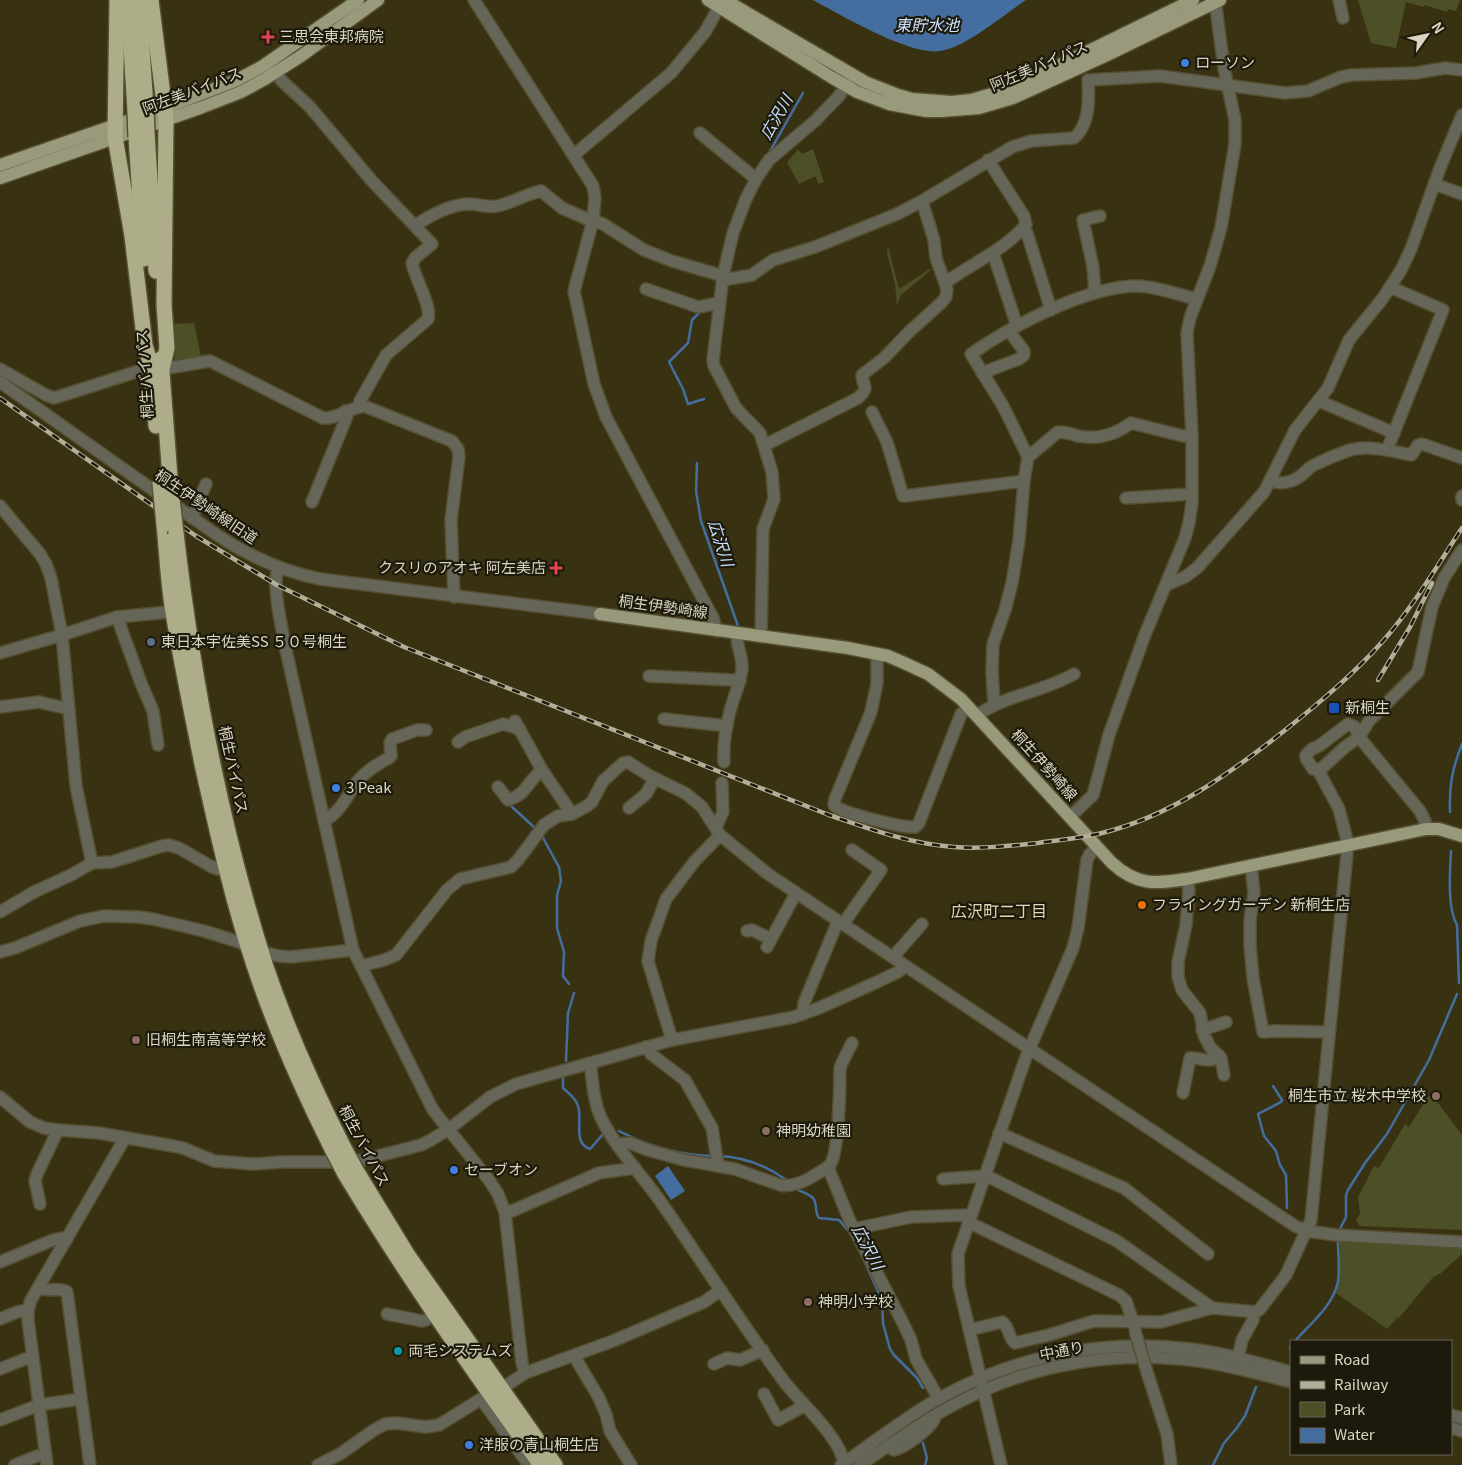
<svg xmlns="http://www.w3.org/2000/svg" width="1462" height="1465" font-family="Georgia,'Noto Sans JP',serif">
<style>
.green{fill:#4d5027}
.water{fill:#446e9f}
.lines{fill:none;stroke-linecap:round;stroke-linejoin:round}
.stream{stroke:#446e9f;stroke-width:2.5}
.minor-casing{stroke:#564f32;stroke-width:14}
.major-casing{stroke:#564f32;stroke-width:15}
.highway-casing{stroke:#564f32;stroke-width:18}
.minor{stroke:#666658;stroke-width:11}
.major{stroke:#99997b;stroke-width:12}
.highway{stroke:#adad89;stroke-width:15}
.rail-casing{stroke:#b2ae98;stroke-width:4.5}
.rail{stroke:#1d1a0c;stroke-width:2.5;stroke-dasharray:8;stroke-linecap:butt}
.minor-bridge-casing{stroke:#564f32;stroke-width:14;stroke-linecap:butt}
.highway-bridge-casing{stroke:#564f32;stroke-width:18;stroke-linecap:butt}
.minor-bridge{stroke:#666658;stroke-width:11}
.highway-bridge{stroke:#adad89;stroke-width:15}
.health-dot{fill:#e0444e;stroke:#1d1a0c;stroke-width:2}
.shop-dot{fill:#3f7fe0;stroke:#1d1a0c;stroke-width:2}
.service-dot{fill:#5c6f8a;stroke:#1d1a0c;stroke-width:2}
.transit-dot{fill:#1a4fb4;stroke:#1d1a0c;stroke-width:2}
.food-dot{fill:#e8710a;stroke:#1d1a0c;stroke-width:2}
.education-dot{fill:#8d6e63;stroke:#1d1a0c;stroke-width:2}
.culture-dot{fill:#0f9aa8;stroke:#1d1a0c;stroke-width:2}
.labels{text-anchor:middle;stroke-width:4.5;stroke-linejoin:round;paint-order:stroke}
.poi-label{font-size:15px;fill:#d9d5c3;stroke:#1d1a0c;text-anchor:start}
.street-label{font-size:15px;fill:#d9d5c3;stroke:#1d1a0c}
.water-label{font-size:16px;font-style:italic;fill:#c8e0fe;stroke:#1d1a0c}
.neighbourhood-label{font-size:16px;fill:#e0d7b3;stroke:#1d1a0c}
</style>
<rect width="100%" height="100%" fill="#393212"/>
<g class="green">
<path d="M1358,0H1460L1456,11L1448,9L1447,12L1425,5L1424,7L1406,2L1396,48L1371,43Z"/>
<path d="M813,149L824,182L819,184L815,176L799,184L787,162L798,150L802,154Z"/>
<path d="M888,246L899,289L930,269H932L901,295L897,305L895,284L887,253Z"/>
<path d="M194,323L201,357L175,363L173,324Z"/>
<path d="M1429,1095L1433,1101L1435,1099L1462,1135V1230L1360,1226L1356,1221L1360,1213L1358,1197L1374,1166L1379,1168L1405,1124L1409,1127Z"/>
<path d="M1340,1241L1389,1243L1390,1245H1394V1244L1462,1247V1254L1441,1273L1433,1277L1399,1318L1398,1317L1387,1329L1336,1293L1339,1281Z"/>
</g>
<g class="water">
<path d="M813,0H1026C1003,15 967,47 940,51C910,56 841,15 813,0Z"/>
<path d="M668,1166L685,1191L671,1200L655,1176Z"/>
</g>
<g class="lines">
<g class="stream">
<path d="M769,153L803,93"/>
<path d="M701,311L692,320L688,343L669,362L683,389L688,404L704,399"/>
<path d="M697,463L696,491L701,521L738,626"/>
<path d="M525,797L533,788"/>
<path d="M511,805H510L536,829"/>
<path d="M1450,812C1449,787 1452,769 1462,744"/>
<path d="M542,836L559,867L561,881L557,895V928L564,952L563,976L569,984"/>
<path d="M1451,851C1450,871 1447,908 1457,925L1459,983"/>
<path d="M566,1061L568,1013L574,993"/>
<path d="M563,1076V1088C568,1093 576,1098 578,1106C583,1119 572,1143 590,1149L604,1133"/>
<path d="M1273,1086L1282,1100L1281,1102L1258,1114L1264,1136L1276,1151L1280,1165L1286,1175L1287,1208"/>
<path d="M619,1131C648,1146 681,1155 713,1156"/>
<path d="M719,1156C744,1157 765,1165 785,1179"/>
<path d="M798,1190C802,1192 809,1194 813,1198C818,1204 814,1212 819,1218L839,1220L850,1233"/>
<path d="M1340,1229L1346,1217V1195L1348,1190L1365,1163L1387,1134L1429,1060L1457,994"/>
<path d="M862,1256L882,1300L883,1323L890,1349L894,1355L917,1378L923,1388"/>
<path d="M1295,1341C1310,1324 1334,1305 1338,1281C1340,1268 1338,1254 1338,1242"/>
<path d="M1290,1348L1291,1347"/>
<path d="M923,1443L927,1458L925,1465"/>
<path d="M1213,1465L1224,1443L1236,1429L1245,1416L1256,1387"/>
</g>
<defs>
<g id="minor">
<path d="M474,0L593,186L595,198L593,220L574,291L594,384L606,417L713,618L717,631"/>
<path d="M1339,0L1343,18"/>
<path d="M276,73L282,81L310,107L372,181L432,244L416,257L412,263C415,279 432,306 428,319L386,355L360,401V406"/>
<path d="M700,133L756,179"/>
<path d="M574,155L671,73L705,32L719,7"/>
<path d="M1434,184L1462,194"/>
<path d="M416,225C431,215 451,204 470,204C479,204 487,208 497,206C512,203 526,194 541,191L562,208L587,219L603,224L644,250L672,261L723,276"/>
<path d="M1023,228L1027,233L1051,310"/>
<path d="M992,254L995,259L1017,326"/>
<path d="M722,280L752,275L773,260L815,247L897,214L922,201L1012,147L1031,141L1074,138C1090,125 1089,99 1088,80L1160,76L1285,93L1308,91L1341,77L1352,75L1416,73L1445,68L1462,70"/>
<path d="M945,283C972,263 1003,251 1026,225L1024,216L988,160"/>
<path d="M646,289L698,307L719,303"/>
<path d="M1095,293L1093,267L1083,220L1100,216"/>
<path d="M0,369L46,395L54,398L142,370L152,369"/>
<path d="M162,369L210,361L323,418C337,419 349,408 364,406L452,441L458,449L459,457L451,520L454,597"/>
<path d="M982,373L1019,359L1024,355V351L1009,331"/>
<path d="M0,382L217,535C250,557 282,571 320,579L600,614"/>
<path d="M1319,401L1394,433"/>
<path d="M872,412L887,442L903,496H904L1024,481"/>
<path d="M765,445L858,398C870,387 863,388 862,375L884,358L909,332L942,302L946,297L947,289L936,258L934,240L922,201"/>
<path d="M1387,450L1443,310L1390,287"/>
<path d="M1028,457L1058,432C1065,432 1072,434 1078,436C1098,440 1115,435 1131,423L1183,436H1192"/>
<path d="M1271,481C1281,485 1294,482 1303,474C1307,471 1309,467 1314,465C1326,459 1338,454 1350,450C1370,445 1391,451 1411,455L1413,453L1418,445L1422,444L1462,458"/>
<path d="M1462,496V500"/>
<path d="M1126,498L1192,494"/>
<path d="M312,502L347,416L345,411"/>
<path d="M0,506L40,554L46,564L51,578L62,635L76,786L92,863"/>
<path d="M192,518L206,484"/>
<path d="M278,568C272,588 281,621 284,641L353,950L433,1110L489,1180L498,1194L505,1212L522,1363L525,1373"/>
<path d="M1166,585L1185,577L1197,568L1264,492L1295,430L1328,388L1349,340L1383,298L1401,270L1411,249L1440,168L1462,115"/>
<path d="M117,617L141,683L153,711L158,745"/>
<path d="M761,637L763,529L774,499L772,472L760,433L736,408L714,366L713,360L723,276L733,233L746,199L756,179L769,160L816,120L839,96L850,78"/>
<path d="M0,653L62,635L117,617L179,611"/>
<path d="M877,653V683L871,712L835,799L834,805C839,813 904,828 915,827L919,823L961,714L969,707"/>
<path d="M649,676L733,680L740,681"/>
<path d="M994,705L992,671L993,644L1005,610L1012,583L1019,540L1024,481L1028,457L1003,406L971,354C1011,326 1088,286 1137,286C1155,286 1179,295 1197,299"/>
<path d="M0,707L39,702L69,709"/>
<path d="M978,715C1005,695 1043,692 1074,674"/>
<path d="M664,719L727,726"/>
<path d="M515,721L542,770L572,814"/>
<path d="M1348,724L1355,727L1359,737L1345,747L1321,769H1313L1306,758V755L1312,749L1319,746Z"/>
<path d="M458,742L465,737L503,724L520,729"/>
<path d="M724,762C723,745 726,726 730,711C734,696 740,684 742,669C743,656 736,646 737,634"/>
<path d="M498,787L508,800C526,795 528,781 542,770"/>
<path d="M629,808L646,794L655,778"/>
<path d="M1070,817L1093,795L1109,735L1144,637L1185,538L1189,523L1192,503V436L1187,333L1190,318L1210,266L1221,228L1235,144V120L1224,68L1215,0"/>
<path d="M324,821C340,813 347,796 357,782C366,771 376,765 389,758L391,756L390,743L392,739L417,730H426"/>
<path d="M716,827L723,812L722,783"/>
<path d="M1426,829L1425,821L1420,811L1359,737L1369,721L1418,672L1432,607L1444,578L1462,550"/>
<path d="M1251,865L1254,893L1250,920V945L1253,978L1263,1032L1274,1031L1329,1032"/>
<path d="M1187,879L1189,890L1186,925L1178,962V977L1182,990L1200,1013L1204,1035L1210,1047L1221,1058L1224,1075"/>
<path d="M0,912L34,892L71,875L92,863L112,862L162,846L169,845L179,848L212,867L218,869H226"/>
<path d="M843,924L881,870L852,850"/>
<path d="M747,931L752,930L771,939"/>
<path d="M767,947L796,893"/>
<path d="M0,952L15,948L80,921L104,916L138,917L153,919L204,931L236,941L262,952L279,956L291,957L353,950"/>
<path d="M893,957L922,924"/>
<path d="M361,966L384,960L396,955L447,890L460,879L511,867L518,860L544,825L558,816L572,814L587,806L592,802L603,781L623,763L628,762L650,776L685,793L695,801L702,807L720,835L768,874L1295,1226L1307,1231L1336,1235L1462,1242"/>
<path d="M803,1014L804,1003L838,921"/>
<path d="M1202,1030L1226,1022"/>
<path d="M672,1040L648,961L651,941L666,899L694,862L720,835"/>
<path d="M646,1047L651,1054L685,1080L712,1128L718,1165"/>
<path d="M590,1063C593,1082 593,1100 601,1118C617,1150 643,1176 663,1205C703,1263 741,1323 783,1380C799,1402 842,1438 844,1465"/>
<path d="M1183,1093L1190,1058C1201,1057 1210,1065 1219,1055"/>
<path d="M0,1097L30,1122L44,1128L58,1130L99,1133L173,1146L183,1148L214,1161L253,1164L283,1162H342L362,1160L378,1156L421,1145L431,1140L449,1129L490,1097L516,1084L672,1040L794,1017L819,1008L877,982L898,972L905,966"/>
<path d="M999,1133L1124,1188L1208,1254"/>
<path d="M617,1144L630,1143L648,1150L684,1160L735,1169L780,1185C791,1187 801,1183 810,1178C816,1174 825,1170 830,1165C839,1153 840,1086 840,1068L842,1063L852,1043"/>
<path d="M828,1167L849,1219L903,1323L911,1340L916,1359L939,1399"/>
<path d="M943,1179L984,1176L991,1178L1117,1241L1212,1308"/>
<path d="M40,1204L35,1181L37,1174L58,1130"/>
<path d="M505,1212L512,1211L599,1173L635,1168"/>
<path d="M968,1222L1119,1295L1126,1301L1135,1328"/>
<path d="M854,1229L911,1217L970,1215"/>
<path d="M0,1262L53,1240L62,1238L67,1239"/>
<path d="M39,1288C48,1292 60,1287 67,1292L90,1465"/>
<path d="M387,1314L422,1321L426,1320L435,1314"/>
<path d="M0,1319L17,1312L28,1310"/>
<path d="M969,1330L1002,1322C1010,1327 1008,1338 1015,1343L1049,1335L1094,1321L1161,1322L1212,1308L1256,1312L1260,1309L1286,1275L1311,1220L1347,853V840L1339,809L1318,770"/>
<path d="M574,1356L598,1396L606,1414L610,1431L631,1465"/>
<path d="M1238,1358L1242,1340L1253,1320L1254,1312"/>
<path d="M714,1364L727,1358L740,1360L763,1350"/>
<path d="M0,1369L25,1359H32"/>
<path d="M1147,1372L1167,1434L1171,1465"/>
<path d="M764,1394L778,1420L804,1406"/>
<path d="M481,1399L529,1465"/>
<path d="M1451,1415L1462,1418"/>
<path d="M0,1420L39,1405L81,1399"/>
<path d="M1451,1428L1462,1431"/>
<path d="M888,1445L894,1450C906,1447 928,1430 934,1420"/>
<path d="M15,1465L37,1456L46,1455"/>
<path d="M47,1465L28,1320V1310L31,1300L125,1138"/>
<path d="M318,1465L340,1454L374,1430L385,1424L397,1423L426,1427L439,1425L481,1399L501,1389L525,1373L613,1341L704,1302L721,1290"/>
<path d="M841,1465C873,1443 904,1418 938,1399C1016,1355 1103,1339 1191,1349C1224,1353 1258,1363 1291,1372"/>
<path d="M860,1465C888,1446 916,1426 946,1409C1022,1366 1111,1349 1198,1361C1230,1365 1260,1374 1291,1382"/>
<path d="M1001,1465L959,1286L958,1254L1026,1057L1073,948L1078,928L1087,860L1090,854L1097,847"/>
</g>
<g id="major">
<path d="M708,0L831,77L857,92L889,104L926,111H941L979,108L1013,98L1107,55L1220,0"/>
<path d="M725,0L865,82L898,95L912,99L952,102L971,100L1013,88L1193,0"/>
<path d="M0,165L165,108L235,81L263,66L358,0"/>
<path d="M0,178L200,108L241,92L265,79L301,56L378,0"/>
<path d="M600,614L848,648L888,656L902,662L928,674L961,699L1112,863C1137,886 1156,884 1187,879L1426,829H1439L1462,836"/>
</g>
<g id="highway">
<path d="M117,0L115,137L132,236L145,345L152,369"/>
<path d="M128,0L135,111"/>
<path d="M151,0L166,119L164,305L167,348L162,369"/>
<path d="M139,4L146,108"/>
<path d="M147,133L156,271"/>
<path d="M136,137L144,259"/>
<path d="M151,359L156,426"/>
<path d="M161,359L171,490"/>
<path d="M164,525C167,554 168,583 173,612C181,663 192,713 202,764C217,831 232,900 254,965C275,1029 302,1089 332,1149"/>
<path d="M176,533C193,679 221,827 266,967C287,1029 314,1089 344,1148"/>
<path d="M357,1172L407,1254L555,1465"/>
<path d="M345,1174C405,1274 472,1370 541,1465"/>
</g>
</defs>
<use href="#minor" class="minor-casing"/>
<use href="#major" class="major-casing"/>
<use href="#highway" class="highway-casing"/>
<use href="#minor" class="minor"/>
<use href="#major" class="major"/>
<use href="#highway" class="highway"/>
<defs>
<g id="rail">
<path d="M0,398L196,536L277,585L404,647L829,815C870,829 910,844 954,847C982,849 1010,846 1038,843C1060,840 1081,838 1102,833C1171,816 1229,774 1284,731C1319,703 1354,674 1383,641C1413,607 1437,566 1462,528"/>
<path d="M1378,680L1410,627L1432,583"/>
</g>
</defs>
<use href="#rail" class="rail-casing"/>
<use href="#rail" class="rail"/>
<defs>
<path id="minor-bridge" d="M1135,1331L1147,1372"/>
<g id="highway-bridge">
<path d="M146,108L147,133"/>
<path d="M135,111L136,137"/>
<path d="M160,483L164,525"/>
<path d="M171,490L176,533"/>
<path d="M344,1148L357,1172"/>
<path d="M332,1149L345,1174"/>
</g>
</defs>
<use href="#minor-bridge" class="minor-bridge-casing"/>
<use href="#highway-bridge" class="highway-bridge-casing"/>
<use href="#minor-bridge" class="minor-bridge"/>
<use href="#highway-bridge" class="highway-bridge"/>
</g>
<g class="health-dot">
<path d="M265.5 29.5h5v5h5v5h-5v5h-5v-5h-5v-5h5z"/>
<path d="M553.5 560.5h5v5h5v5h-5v5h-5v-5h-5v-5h5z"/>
</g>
<g class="shop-dot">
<circle cx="1185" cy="63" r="5"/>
<circle cx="336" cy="788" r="5"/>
<circle cx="454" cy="1170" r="5"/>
<circle cx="469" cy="1445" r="5"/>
</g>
<circle class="service-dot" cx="151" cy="642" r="5"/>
<rect class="transit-dot" x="1328" y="702" width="12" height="12" rx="2.5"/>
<circle class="food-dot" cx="1142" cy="905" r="5"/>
<g class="education-dot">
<circle cx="136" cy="1040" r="5"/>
<circle cx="1436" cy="1096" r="5"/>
<circle cx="766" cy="1131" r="5"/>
<circle cx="808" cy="1302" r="5"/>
</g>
<circle class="culture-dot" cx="398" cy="1351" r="5"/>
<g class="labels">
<g class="poi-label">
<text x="279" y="42">三思会東邦病院</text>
<text x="1195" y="68">ローソン</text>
<text x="546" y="573" text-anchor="end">クスリのアオキ 阿左美店</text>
<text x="161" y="647">東日本宇佐美SS ５０号桐生</text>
<text x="1345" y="713">新桐生</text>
<text x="346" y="793">3 Peak</text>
<text x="1152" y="910">フライングガーデン 新桐生店</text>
<text x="146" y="1045">旧桐生南高等学校</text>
<text x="1426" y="1101" text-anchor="end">桐生市立 桜木中学校</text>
<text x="776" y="1136">神明幼稚園</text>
<text x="464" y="1175">セーブオン</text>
<text x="818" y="1307">神明小学校</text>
<text x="408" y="1356">両毛システムズ</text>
<text x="479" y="1450">洋服の青山桐生店</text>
</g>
<g class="street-label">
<text transform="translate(1039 66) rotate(-23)" y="5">阿左美バイパス</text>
<text transform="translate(192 91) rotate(-21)" y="5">阿左美バイパス</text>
<text transform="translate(145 374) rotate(-94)" y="5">桐生バイパス</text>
<text transform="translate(206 507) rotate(34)" y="5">桐生伊勢崎線旧道</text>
<text transform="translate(663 607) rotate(8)" y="5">桐生伊勢崎線</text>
<text transform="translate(1044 765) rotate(48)" y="5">桐生伊勢崎線</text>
<text transform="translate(233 770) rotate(78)" y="5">桐生バイパス</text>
<text transform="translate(364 1146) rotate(62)" y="5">桐生バイパス</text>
<text transform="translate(1062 1351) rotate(-11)" y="5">中通り</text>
</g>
<g class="water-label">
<text x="927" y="31">東貯水池</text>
<text transform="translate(776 117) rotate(-60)" y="6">広沢川</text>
<text transform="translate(721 543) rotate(72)" y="6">広沢川</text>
<text transform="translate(868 1247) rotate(62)" y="6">広沢川</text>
</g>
<g class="neighbourhood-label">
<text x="999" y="917">広沢町二丁目</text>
</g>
</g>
<rect x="1290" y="1340" width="162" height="115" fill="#1d1a0c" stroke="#686555"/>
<rect x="1300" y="1356" width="25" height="8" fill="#99997b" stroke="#686555"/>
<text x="1334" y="1365" font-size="15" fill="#d9d5c3">Road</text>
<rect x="1300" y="1381" width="25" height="8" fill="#b2ae98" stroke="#686555"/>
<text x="1334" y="1390" font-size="15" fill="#d9d5c3">Railway</text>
<rect x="1300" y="1402" width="25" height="15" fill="#4d5027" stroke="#686555"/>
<text x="1334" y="1415" font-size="15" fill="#d9d5c3">Park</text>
<rect x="1300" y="1428" width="25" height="15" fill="#446e9f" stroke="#686555"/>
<text x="1334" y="1440" font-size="15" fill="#d9d5c3">Water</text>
<g transform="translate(1427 35) rotate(57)" stroke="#1d1a0c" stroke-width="4" paint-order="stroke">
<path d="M0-4L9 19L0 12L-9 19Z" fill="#d9d5c3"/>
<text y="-8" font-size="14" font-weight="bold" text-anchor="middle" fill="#d9d5c3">N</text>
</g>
</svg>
